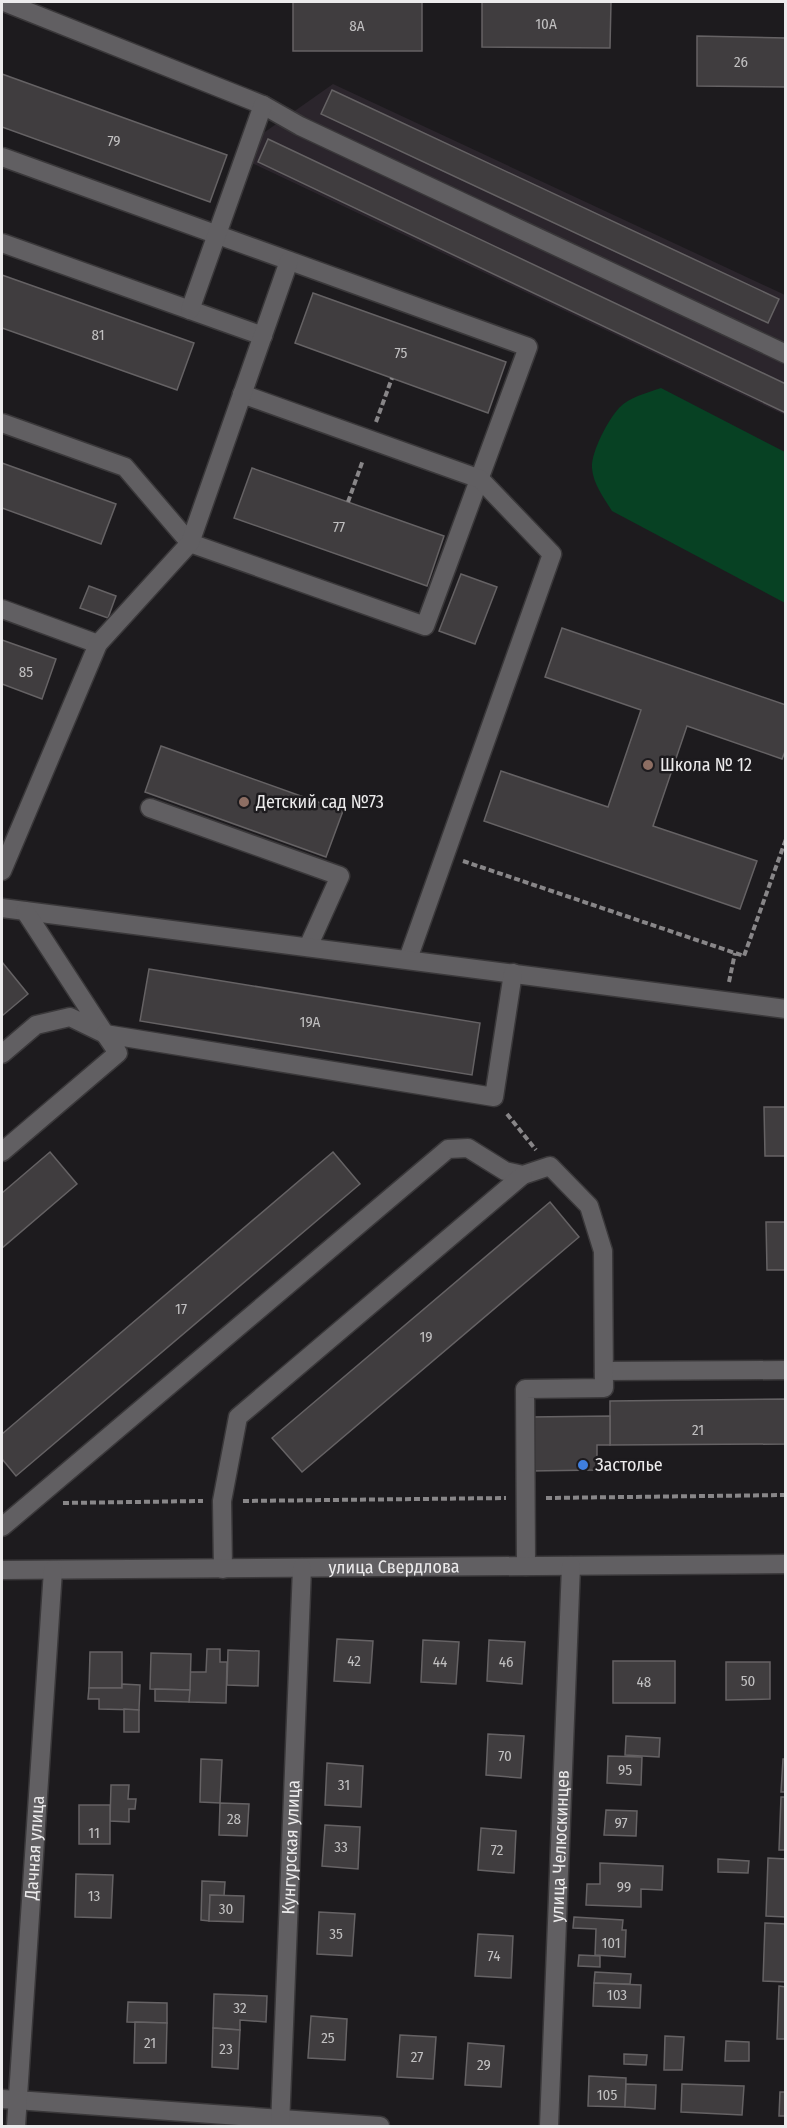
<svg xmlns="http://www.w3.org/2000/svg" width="787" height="2128" font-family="'Fira Sans Condensed',sans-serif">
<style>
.built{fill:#2b252c}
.green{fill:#074123}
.building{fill:#403d3f;stroke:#656264;stroke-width:1.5}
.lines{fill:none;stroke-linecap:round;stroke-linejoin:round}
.minor-casing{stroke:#3a383a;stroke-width:21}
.path{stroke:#888688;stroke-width:4;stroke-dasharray:6 3;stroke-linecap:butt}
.minor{stroke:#615f62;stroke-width:18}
.education-dot{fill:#8d6e63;stroke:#1d1b1e;stroke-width:2}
.shop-dot{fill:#3f7fe0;stroke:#1d1b1e;stroke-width:2}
.labels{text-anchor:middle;stroke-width:5;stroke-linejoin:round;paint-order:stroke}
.number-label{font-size:15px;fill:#c1c0c1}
.poi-label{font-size:18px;fill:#ecebec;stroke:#1d1b1e;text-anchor:start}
.street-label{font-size:18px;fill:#ecebec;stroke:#1d1b1e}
</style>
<rect width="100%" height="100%" fill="#1d1b1e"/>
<path class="built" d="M333,84L783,294L786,296L785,415L252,163L262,134Z"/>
<path class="green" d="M661,388L785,452V603L612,511C604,498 593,484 592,468C591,452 608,420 619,408C629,397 647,393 661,388Z"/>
<g class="building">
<rect x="293" y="2" width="129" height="49"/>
<path d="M482,2H611L610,48L482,47Z"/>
<path d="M697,36L786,38V87L697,86Z"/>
<path d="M2,74L227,155L210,202L2,127Z"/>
<path d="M332,90L779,299L768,323L321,114Z"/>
<path d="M268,139L786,384V413L258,162Z"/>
<path d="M2,275L194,343L177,390L2,328Z"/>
<path d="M313,293L506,362L488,413L295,343Z"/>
<path d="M2,463L116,504L101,544L2,508Z"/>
<path d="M252,468L444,536L427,586L234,518Z"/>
<path d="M461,574L497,587L475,644L439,631Z"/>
<path d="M89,586L116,596L108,618L80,608Z"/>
<path d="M562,628L786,705V749L782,759L687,726L653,826L757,861L740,909L484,821L501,771L608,807L641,710L545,677Z"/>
<path d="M2,640L56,659L42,699L2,684Z"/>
<path d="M161,746L343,811L326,857L145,792Z"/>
<path d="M2,962L28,994L2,1016Z"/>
<path d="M149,969L480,1023L472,1075L140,1021Z"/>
<path d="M764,1107H786V1156H765Z"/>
<path d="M50,1152L77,1184L2,1248V1193Z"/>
<path d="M333,1152L360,1184L16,1476L2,1459V1434Z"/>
<path d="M550,1202L579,1237L302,1472L272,1438Z"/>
<path d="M766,1222H786V1270H767Z"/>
<path d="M786,1399V1444L610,1445V1401Z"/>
<path d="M610,1416V1445H597V1470L530,1471V1417Z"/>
<path d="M337,1639L373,1641L370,1683L334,1681Z"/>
<path d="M423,1640L459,1642L456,1684L421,1682Z"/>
<path d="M489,1640L525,1642L522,1684L487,1681Z"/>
<path d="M207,1649H220V1662H227L226,1703L189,1702L190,1672H206Z"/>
<path d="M228,1650L259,1651L258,1686L227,1685Z"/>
<path d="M90,1652H122V1688H89Z"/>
<path d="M151,1653L191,1654L190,1690L150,1689Z"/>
<rect x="613" y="1661" width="62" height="42"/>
<path d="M726,1662H770V1699L726,1700Z"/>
<path d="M122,1684L140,1685L139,1710L99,1709V1699H88L89,1688H122Z"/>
<path d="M155,1689L190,1690L189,1702L155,1701Z"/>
<path d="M124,1709L139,1710V1732H124Z"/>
<path d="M488,1734L524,1736L521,1778L486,1775Z"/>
<path d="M626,1736L660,1738L659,1757L625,1755Z"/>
<path d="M608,1756L642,1757L641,1785L607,1783Z"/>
<path d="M201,1759L222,1760L220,1803L200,1802Z"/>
<path d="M783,1759H786V1792H781Z"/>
<path d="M327,1763L363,1766L361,1807L325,1805Z"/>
<path d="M111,1785H129L128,1799H136L135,1809H129V1822L110,1821Z"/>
<path d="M781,1797H786V1850H779Z"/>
<path d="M220,1803L249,1804L247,1836L219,1835Z"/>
<rect x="79" y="1805" width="31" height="39"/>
<path d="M606,1810L637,1811L636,1836L604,1835Z"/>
<path d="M325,1825L360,1827L358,1869L322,1866Z"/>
<path d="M481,1828L516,1831L514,1873L478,1870Z"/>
<path d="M768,1858L786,1859V1917L766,1916Z"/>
<path d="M718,1859L749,1861L748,1873L718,1872Z"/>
<path d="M600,1863L663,1866L662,1890L641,1889V1907L586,1905L587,1884H600Z"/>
<path d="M76,1874L113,1875L111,1918L75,1917Z"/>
<path d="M202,1881L225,1882L224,1896L210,1895L209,1921L201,1920Z"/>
<path d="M210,1895L244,1896L243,1922L209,1921Z"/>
<path d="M319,1912L355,1914L352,1956L317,1954Z"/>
<path d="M574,1917L623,1920L622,1930H626L625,1957L595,1955L596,1929L573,1928Z"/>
<path d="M765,1923L786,1924V1982L763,1981Z"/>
<path d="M478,1934L513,1936L511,1978L475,1976Z"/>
<path d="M579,1955L600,1956V1967L578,1966Z"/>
<path d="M595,1972L631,1974L630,1984L594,1983Z"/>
<path d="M594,1983L641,1985L640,2008L593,2006Z"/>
<path d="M779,1986L786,1987V2039H777Z"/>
<path d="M214,1994L267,1996L266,2022L240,2020V2030L213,2028Z"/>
<path d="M128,2002L167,2003V2023L127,2022Z"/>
<path d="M311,2016L347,2019L345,2060L308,2058Z"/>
<path d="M135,2022L167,2023L166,2063H134Z"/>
<path d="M213,2028L240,2030L238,2069L212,2067Z"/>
<path d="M400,2035L436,2037L433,2079L397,2077Z"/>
<path d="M665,2036L684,2037L682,2070H664Z"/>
<path d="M726,2041L749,2042V2061H725Z"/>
<path d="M468,2043L504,2046L501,2087L465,2085Z"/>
<path d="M624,2054L647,2055L646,2065L624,2064Z"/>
<path d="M589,2076L626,2078L625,2107L588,2106Z"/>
<path d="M626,2084L656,2085L655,2109L625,2107Z"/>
<path d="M682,2084L744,2086L742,2115L681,2112Z"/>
<path d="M780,2092H786V2116H779Z"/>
</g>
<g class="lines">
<defs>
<g id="minor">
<path d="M4,2L263,105L300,126L786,354"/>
<path d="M2,157L528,347L425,626L190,543L125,467L2,423"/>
<path d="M2,243L263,336"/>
<path d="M190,310L263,105"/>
<path d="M242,394L480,479L552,554L408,959"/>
<path d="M2,609L98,644"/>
<path d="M150,808L340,876L308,947"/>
<path d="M2,871L98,644L190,543L289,261"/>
<path d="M2,908L786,1009"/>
<path d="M2,1054L36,1025L70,1017L105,1034L25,911"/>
<path d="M2,1152L118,1053L105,1034L494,1097L513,973"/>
<path d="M604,1371L786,1370"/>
<path d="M2,1527L448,1149L468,1148L505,1171L523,1175L550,1166L589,1206L603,1251L604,1388L525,1389L526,1566"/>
<path d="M223,1569L222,1501L238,1417L523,1175"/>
<path id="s1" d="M2,1570L786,1564"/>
<path d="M2,2099L380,2126"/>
<path id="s2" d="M16,2126L53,1570"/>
<path id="s3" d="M280,2126L302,1568"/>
<path id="s4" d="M549,2126L571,1566"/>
</g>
</defs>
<use href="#minor" class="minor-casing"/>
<g class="path">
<path d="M376,422L392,378"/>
<path d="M348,502L363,460"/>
<path d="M463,861L744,956L786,839"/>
<path d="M729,982L735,953"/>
<path d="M507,1114L536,1150"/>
<path d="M546,1498L786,1495"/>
<path d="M243,1501L506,1498"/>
<path d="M63,1503L203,1501"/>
</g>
<use href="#minor" class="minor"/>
</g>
<g class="education-dot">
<circle cx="648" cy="765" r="6"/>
<circle cx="244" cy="802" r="6"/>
</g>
<circle class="shop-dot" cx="583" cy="1465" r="6"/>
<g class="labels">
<g class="number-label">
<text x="546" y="29">10А</text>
<text x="357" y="31">8А</text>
<text x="741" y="67">26</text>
<text x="114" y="146">79</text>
<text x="98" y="340">81</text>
<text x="401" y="358">75</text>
<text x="339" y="532">77</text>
<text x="26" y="677">85</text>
<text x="310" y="1027">19А</text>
<text x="181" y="1314">17</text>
<text x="426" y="1342">19</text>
<text x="698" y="1435">21</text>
<text x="354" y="1666">42</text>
<text x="440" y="1667">44</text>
<text x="506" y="1667">46</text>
<text x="748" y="1686">50</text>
<text x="644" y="1687">48</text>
<text x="505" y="1761">70</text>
<text x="625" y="1775">95</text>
<text x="344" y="1790">31</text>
<text x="234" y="1824">28</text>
<text x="621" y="1828">97</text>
<text x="94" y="1838">11</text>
<text x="341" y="1852">33</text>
<text x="497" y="1855">72</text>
<text x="624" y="1892">99</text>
<text x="94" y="1901">13</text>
<text x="226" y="1914">30</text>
<text x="336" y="1939">35</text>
<text x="611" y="1948">101</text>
<text x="494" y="1961">74</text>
<text x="617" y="2000">103</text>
<text x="240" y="2013">32</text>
<text x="328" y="2043">25</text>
<text x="150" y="2048">21</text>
<text x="226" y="2054">23</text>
<text x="417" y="2062">27</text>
<text x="484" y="2070">29</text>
<text x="607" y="2100">105</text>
</g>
<g class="poi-label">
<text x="660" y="771">Школа № 12</text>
<text x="256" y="808">Детский сад №73</text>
<text x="595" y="1471">Застолье</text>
</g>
<g class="street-label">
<text dy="6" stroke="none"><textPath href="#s1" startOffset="392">улица Свердлова</textPath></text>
<text dy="6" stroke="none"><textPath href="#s4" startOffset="280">улица Челюскинцев</textPath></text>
<text dy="6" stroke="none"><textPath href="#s3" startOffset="279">Кунгурская улица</textPath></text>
<text dy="6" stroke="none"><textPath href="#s2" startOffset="279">Дачная улица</textPath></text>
</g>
</g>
<rect width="787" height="2128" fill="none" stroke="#ecebec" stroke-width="6"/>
</svg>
